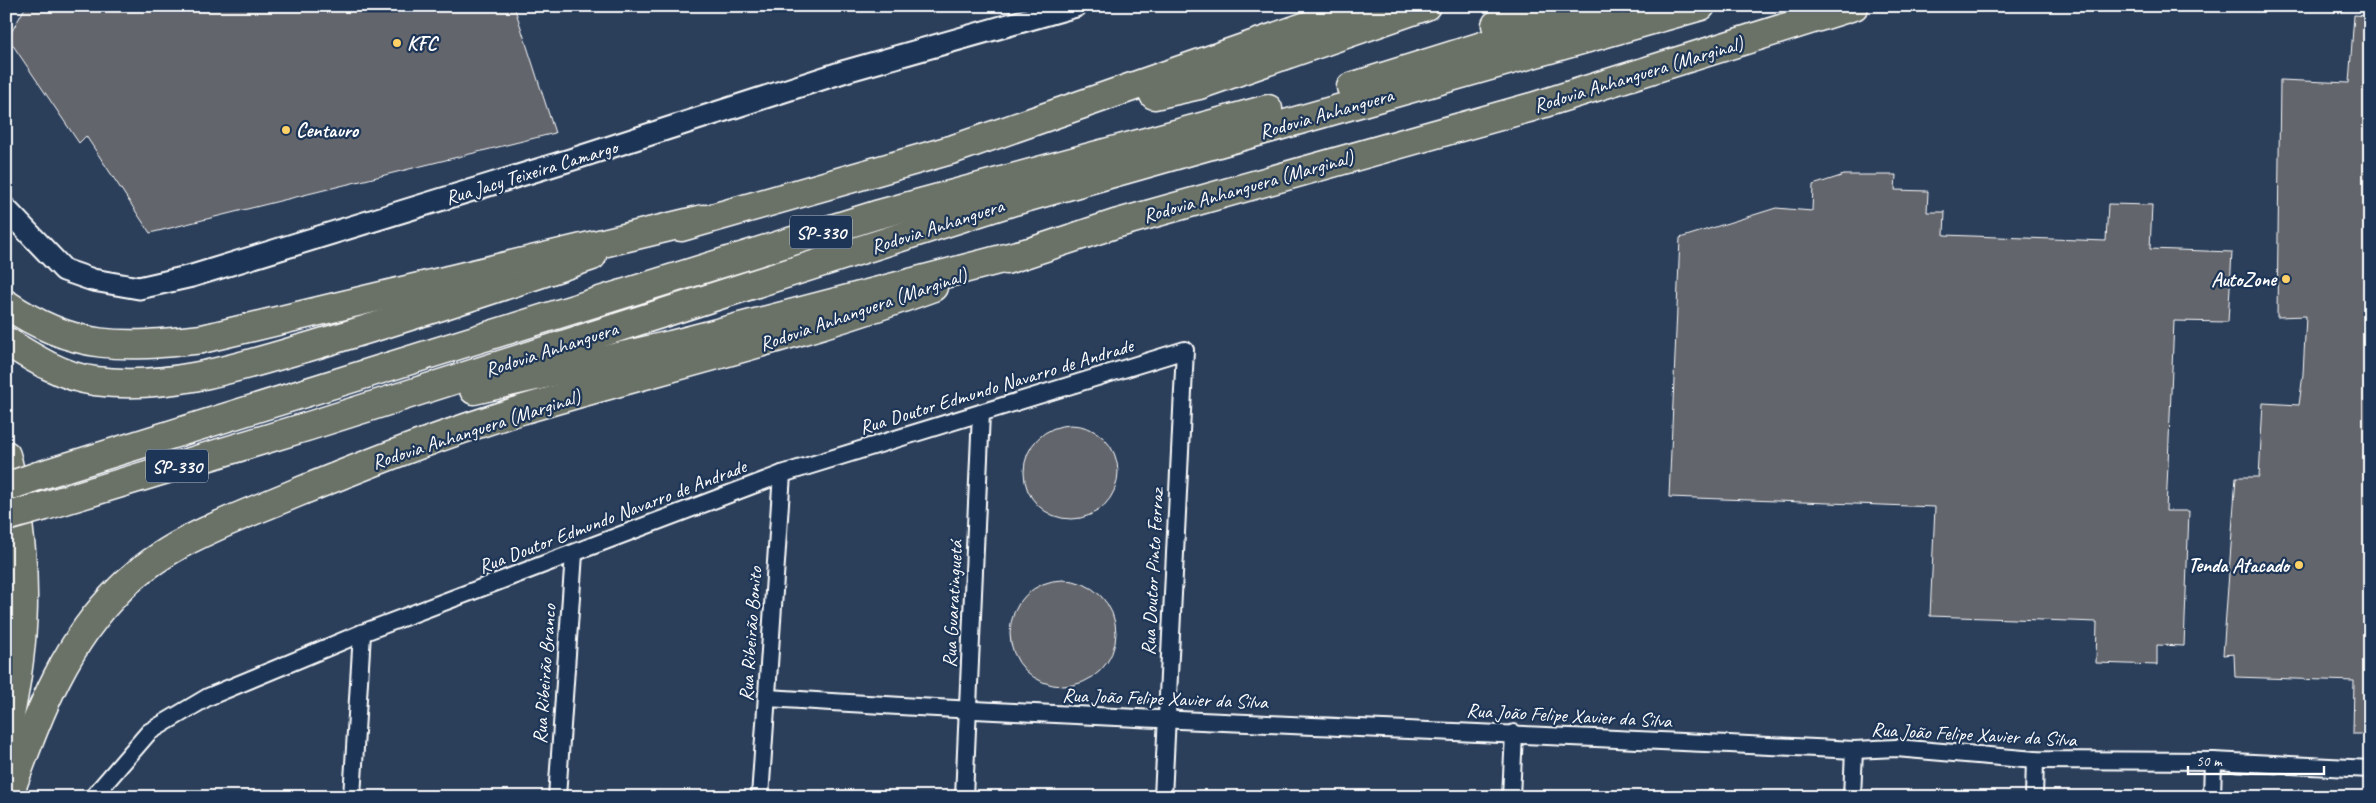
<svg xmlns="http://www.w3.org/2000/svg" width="2376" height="803" font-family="Caveat,sans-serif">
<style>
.green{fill:#4a7174;stroke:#a4b8ba}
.building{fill:#62656c;stroke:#fff}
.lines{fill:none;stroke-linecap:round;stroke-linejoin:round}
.minor-casing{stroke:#fff;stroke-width:20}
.tertiary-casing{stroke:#fff;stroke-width:25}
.trunk-casing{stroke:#fff;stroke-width:31}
.motorway-casing{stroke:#fff;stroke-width:31}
.minor{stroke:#1d3557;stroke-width:16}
.tertiary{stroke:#1d3557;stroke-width:21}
.trunk{stroke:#6a7166;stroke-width:28}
.motorway{stroke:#6a7166;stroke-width:28}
.motorway-bridge-casing{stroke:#fff;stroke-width:31;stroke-linecap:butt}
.motorway-bridge{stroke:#6a7166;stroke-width:28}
.poi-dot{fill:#ffd166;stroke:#1d3557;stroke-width:2}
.labels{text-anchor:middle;stroke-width:4.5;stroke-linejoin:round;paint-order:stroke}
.shield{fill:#1d3557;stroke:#bbc2cd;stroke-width:1}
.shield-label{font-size:19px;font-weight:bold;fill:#fff}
.poi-label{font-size:20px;font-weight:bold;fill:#fff;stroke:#1d3557;text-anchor:start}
.street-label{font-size:20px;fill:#fff;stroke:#1d3557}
</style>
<rect width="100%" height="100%" fill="#2b3f5b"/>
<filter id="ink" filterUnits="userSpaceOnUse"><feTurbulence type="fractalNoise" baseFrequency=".02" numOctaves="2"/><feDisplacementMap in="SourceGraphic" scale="10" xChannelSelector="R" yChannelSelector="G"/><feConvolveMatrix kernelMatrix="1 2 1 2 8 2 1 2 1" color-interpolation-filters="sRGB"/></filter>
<g filter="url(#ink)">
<path class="green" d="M6,542L10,594L6,661Z"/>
<g class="building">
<path d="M26,6H514L555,133L150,233L86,136L79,143L8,38Z"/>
<path d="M2354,15L2370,16V734H2353L2354,681L2235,677L2234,654L2223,655L2236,477H2259L2263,403L2299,405L2303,374L2306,316L2277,317L2280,80L2349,83Z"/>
<path d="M1844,175H1896L1895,190L1928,191L1927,212H1945L1944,235L2106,241L2108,204L2152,205L2150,249L2232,252L2228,322L2174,321L2166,511H2189L2184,646L2157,645V665L2096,663L2097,622L1930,616L1935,507L1669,497L1680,238L1776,208L1812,211L1813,185Z"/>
<circle cx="1071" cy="472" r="47"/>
<circle cx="1063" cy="633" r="53"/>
</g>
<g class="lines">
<defs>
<g id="minor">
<path d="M767,698C1129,721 1491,732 1854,750L1896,748L2035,760L2213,761L2370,769"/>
<path d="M93,797L149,732L208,697L362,633L782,474L1185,350L1163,797"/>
<path d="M352,797L362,633"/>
<path d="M557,797L574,554"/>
<path d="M760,797L782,474"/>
<path d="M964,797L981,413"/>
<path d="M1511,797L1514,733"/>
<path d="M1852,797L1854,750"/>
<path d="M2034,797L2035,760"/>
<path d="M2212,797L2213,761"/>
</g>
<path id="tertiary" d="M6,209L64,270L93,280L139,288L192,276L570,160L846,71L1076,6"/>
<g id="trunk">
<path d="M1154,95L1199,85L1426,6"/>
<path d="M681,227L954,149L1364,6"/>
<path d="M1006,260L1115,224L1532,107L1854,6"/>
<path d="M6,341C33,358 63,377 95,381C172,391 245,365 318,344C410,317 501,287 592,256"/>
<path d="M8,797C37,720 61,647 121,588C169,540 235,519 296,493C370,463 445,433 521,410C659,369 798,337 933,287"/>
</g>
<g id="motorway">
<path d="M1496,25L1541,6"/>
<path d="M1351,87L1610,6"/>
<path d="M6,304C74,351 123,348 202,339L703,219"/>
<path d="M474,390L671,345L1029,252"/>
<path d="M6,455C11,471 12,488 15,504C29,586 24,653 6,734"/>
<path d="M38,476L876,215L1268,109"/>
<path d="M45,506L309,426L1014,201L1701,6"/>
</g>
</defs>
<use href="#minor" class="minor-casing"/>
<use href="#tertiary" class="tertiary-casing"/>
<use href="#trunk" class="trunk-casing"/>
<use href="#motorway" class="motorway-casing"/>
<use href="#minor" class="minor"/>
<use href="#tertiary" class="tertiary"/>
<use href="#trunk" class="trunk"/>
<use href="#motorway" class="motorway"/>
<defs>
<g id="motorway-bridge">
<path d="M6,487L38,476"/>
<path d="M6,517L45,506"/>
</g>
</defs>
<use href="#motorway-bridge" class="motorway-bridge-casing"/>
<use href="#motorway-bridge" class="motorway-bridge"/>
</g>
</g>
<g class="poi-dot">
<circle cx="397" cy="43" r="5"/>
<circle cx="286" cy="130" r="5"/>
<circle cx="2286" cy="279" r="5"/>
<circle cx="2299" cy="565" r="5"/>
</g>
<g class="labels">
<g class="shield">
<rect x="790" y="215.5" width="62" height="33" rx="4"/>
<rect x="146" y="449.5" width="62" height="33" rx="4"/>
</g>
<g class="shield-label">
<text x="821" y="239">SP-330</text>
<text x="177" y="473">SP-330</text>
</g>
<g class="poi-label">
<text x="407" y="50">KFC</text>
<text x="296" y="137">Centauro</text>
<text x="2276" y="286" text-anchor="end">AutoZone</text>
<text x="2289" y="572" text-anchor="end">Tenda Atacado</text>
</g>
<g class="street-label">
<text transform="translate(1638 74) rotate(-17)" y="7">Rodovia Anhanguera (Marginal)</text>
<text transform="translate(1326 113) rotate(-16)" y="7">Rodovia Anhanguera</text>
<text transform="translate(531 172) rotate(-17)" y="7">Rua Jacy Teixeira Camargo</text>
<text transform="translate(1248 186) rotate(-16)" y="7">Rodovia Anhanguera (Marginal)</text>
<text transform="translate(937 226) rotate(-18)" y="7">Rodovia Anhanguera</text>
<text transform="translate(863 309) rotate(-19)" y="7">Rodovia Anhanguera (Marginal)</text>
<text transform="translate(551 349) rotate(-18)" y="7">Rodovia Anhanguera</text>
<text transform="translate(996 386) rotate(-17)" y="7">Rua Doutor Edmundo Navarro de Andrade</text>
<text transform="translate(476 429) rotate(-18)" y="7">Rodovia Anhanguera (Marginal)</text>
<text transform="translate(612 516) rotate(-21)" y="7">Rua Doutor Edmundo Navarro de Andrade</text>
<text transform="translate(1152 572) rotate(-87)" y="7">Rua Doutor Pinto Ferraz</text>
<text transform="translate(952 604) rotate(-87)" y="7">Rua Guaratinguetá</text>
<text transform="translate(750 634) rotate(-86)" y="7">Rua Ribeirão Bonito</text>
<text transform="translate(544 674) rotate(-86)" y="7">Rua Ribeirão Branco</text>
<text transform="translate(1165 698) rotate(2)" y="7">Rua João Felipe Xavier da Silva</text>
<text transform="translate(1569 715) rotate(3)" y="7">Rua João Felipe Xavier da Silva</text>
<text transform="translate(1974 734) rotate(3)" y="7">Rua João Felipe Xavier da Silva</text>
</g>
</g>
<rect width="2376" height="803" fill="none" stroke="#1d3557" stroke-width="25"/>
<rect x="12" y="12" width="2351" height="778" fill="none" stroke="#fff" stroke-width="2" filter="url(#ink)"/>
<path d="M2188 766v8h136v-8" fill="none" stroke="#ffffff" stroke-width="2.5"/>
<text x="2196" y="766" font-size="15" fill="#ffffff" stroke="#1d3557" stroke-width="4" paint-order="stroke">50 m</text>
</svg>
